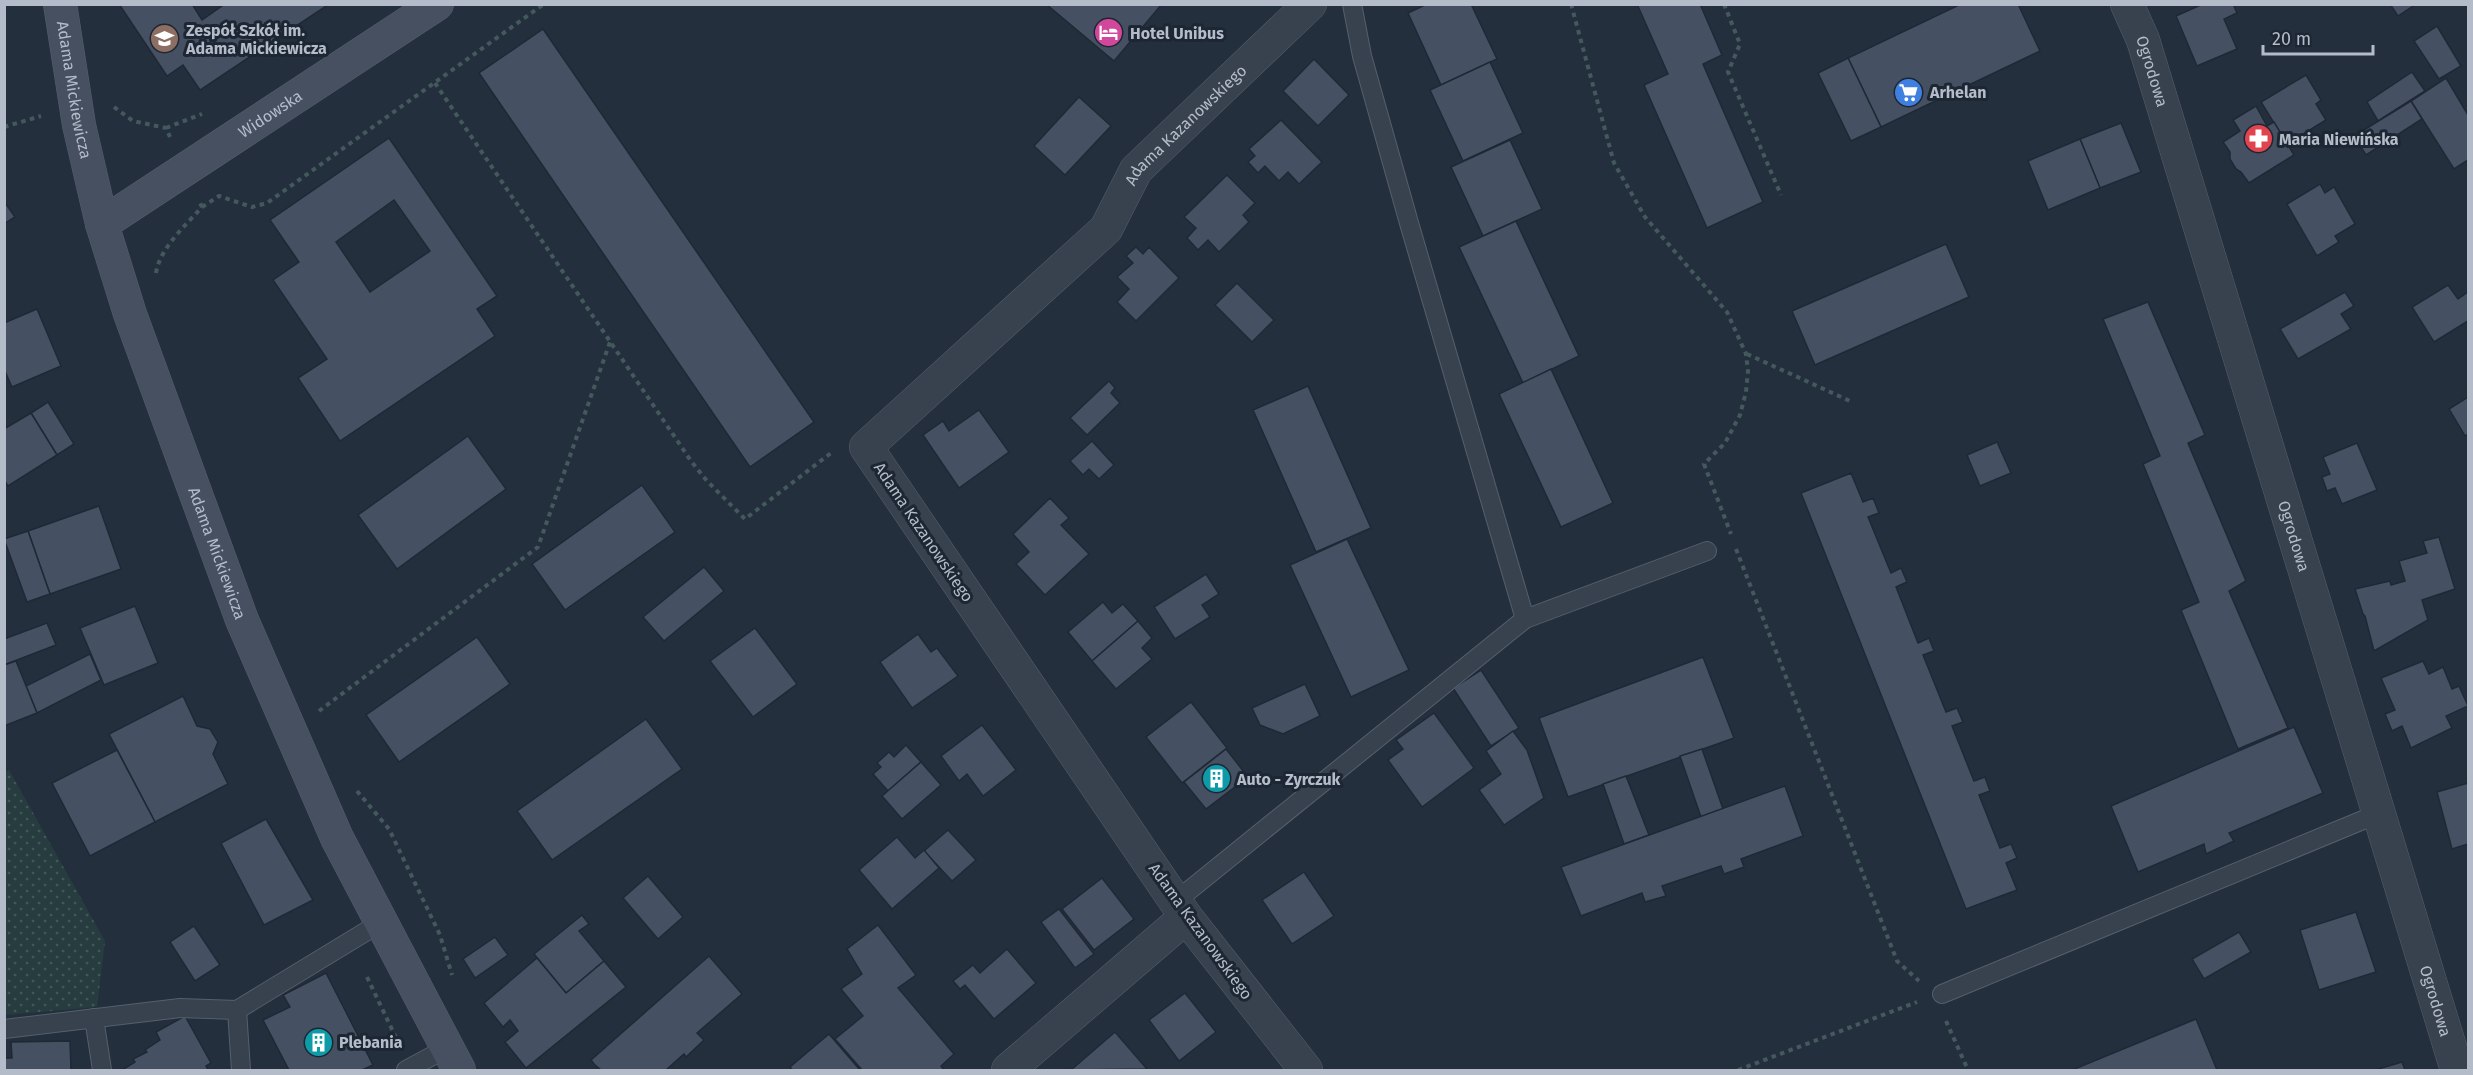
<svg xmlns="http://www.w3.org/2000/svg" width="2473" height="1075" font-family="'Fira Sans',sans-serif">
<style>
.grass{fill:url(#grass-dots)}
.building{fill:#455162;stroke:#1f2835;stroke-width:1.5;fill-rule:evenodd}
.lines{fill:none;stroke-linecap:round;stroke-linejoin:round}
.lane-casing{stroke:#565f6c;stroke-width:20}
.street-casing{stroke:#565f6c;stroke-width:34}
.secondary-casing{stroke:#565f6c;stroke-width:34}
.path{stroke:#44595c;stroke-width:4;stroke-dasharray:4.5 4.5;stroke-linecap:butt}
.lane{stroke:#38414e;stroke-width:18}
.street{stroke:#38414e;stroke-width:33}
.secondary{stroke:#465061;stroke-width:33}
.labels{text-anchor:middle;stroke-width:6;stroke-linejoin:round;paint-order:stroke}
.poi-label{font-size:16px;font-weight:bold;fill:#b4bcc9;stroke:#1d2633;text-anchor:start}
.street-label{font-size:16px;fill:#b4bcc9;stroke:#1d2633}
</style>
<defs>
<pattern id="grass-dots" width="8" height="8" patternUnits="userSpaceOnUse" patternTransform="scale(1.5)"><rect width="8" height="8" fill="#263c3f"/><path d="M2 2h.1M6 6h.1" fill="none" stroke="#435659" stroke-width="1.8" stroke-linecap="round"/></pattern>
</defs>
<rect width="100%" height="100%" fill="#242f3e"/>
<path class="grass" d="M9,770L105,941L97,1007L5,1015L4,773Z"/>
<g class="building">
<path d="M119,4H192L202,20L225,4H329L200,90L183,65L167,76Z"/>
<path d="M1046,4H1162L1114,61Z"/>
<path d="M1427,4H1471L1497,59L1441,85L1408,13Z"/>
<path d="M1637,4H1700L1722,55L1703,64L1763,202L1707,228L1644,85L1668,74Z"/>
<path d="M2018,4L2040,51L1881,127L1848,58L1961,4Z"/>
<path d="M2203,4H2233L2237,13L2224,19L2237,49L2197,66L2176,16Z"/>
<path d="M2390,4H2416L2398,16Z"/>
<path d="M2437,26L2461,66L2439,79L2414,41Z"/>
<path d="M543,29L814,422L750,467L479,73Z"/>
<path d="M1848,58L1881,127L1851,141L1818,73Z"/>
<path d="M1314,59L1349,95L1318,126L1283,91Z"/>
<path d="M1490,62L1523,133L1463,161L1430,90Z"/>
<path d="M2412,72L2425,91L2378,121L2367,102Z"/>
<path d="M2306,75L2321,100L2316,104L2326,120L2287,144L2261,102Z"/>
<path d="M2446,78L2468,115V160L2454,169L2411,101Z"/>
<path d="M1079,97L1111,126L1065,175L1034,146Z"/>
<path d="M2411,101L2422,119L2366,155L2354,136Z"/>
<path d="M2256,106L2267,126L2274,122L2294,155L2249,183L2241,172L2236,169L2230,159V152L2223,142L2240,131L2233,120Z"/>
<path d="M1281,120L1322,162L1299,184L1288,172L1279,181L1265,166L1258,173L1248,162L1255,156L1249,149Z"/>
<path d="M2121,123L2141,172L2100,188L2080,139Z"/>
<path d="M389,138L497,296L477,309L495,336L340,441L298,378L327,359L273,280L299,262L270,220ZM394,200L430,251L370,292L336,242Z"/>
<path d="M2080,139L2100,188L2048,210L2028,161Z"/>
<path d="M1510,140L1542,209L1483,236L1451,167Z"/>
<path d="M1227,175L1255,203L1243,215L1249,222L1219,252L1208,240L1198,250L1187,238L1196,228L1184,217Z"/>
<path d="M2320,184L2325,193L2334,187L2355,224L2335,236L2339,242L2317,256L2287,204Z"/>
<path d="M4,201L15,217L4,224Z"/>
<path d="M1516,221L1579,356L1523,383L1459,247Z"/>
<path d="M1946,244L1969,297L1815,365L1792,311Z"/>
<path d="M1136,247L1143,254L1149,247L1179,278L1136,321L1117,302L1129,289L1117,277L1133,263L1126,256Z"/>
<path d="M1237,283L1274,320L1252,342L1215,305Z"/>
<path d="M2448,285L2458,299L2468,292V321L2434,342L2412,307Z"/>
<path d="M2345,292L2354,306L2341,314L2351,329L2298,359L2280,329Z"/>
<path d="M2148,302L2205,435L2188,443L2246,581L2229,591L2288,728L2238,749L2181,610L2199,602L2143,464L2160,456L2103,319Z"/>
<path d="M37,309L61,366L12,387L4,369V323Z"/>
<path d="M1551,369L1613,503L1561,527L1499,394Z"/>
<path d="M1109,381L1115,388L1111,393L1120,403L1087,435L1070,418Z"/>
<path d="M1308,386L1371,528L1316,552L1253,410Z"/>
<path d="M2468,397V434L2465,436L2449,409Z"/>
<path d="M48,402L74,444L57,455L31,413Z"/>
<path d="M979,410L1009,452L959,488L923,435L943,421L949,431Z"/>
<path d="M31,413L57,455L8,486L4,480V429Z"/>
<path d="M468,436L506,489L397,569L358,515Z"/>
<path d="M1092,441L1114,465L1099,479L1089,469L1083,475L1070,461Z"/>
<path d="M1997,442L2011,473L1980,486L1967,455Z"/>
<path d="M2357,443L2377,490L2342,504L2335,488L2327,491L2322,477L2330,474L2323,457Z"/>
<path d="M1851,473L1863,502L1873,498L1879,513L1868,517L1891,573L1901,568L1907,582L1896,587L1918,643L1929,638L1934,651L1923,655L1946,712L1957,708L1963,722L1952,726L1974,781L1985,777L1990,791L1979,795L2000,848L2011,844L2017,858L2006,863L2017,890L1966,909L1801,493Z"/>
<path d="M642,485L675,532L565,610L532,564Z"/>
<path d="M1050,498L1069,518L1061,525L1089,554L1045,595L1016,564L1029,552L1013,534Z"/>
<path d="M99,506L121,569L50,594L28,531Z"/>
<path d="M28,531L50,594L27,602L4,539Z"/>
<path d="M2439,537L2455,589L2422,600L2428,620L2374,651L2365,616L2363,614L2355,589L2390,581L2391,585L2405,581L2399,561L2427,553L2423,541Z"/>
<path d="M1347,539L1409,670L1351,697L1290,565Z"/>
<path d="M704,567L724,591L664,641L643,617Z"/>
<path d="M1206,574L1219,594L1202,605L1210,617L1175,639L1154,607Z"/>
<path d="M1103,602L1112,613L1123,604L1138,621L1092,661L1068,632Z"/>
<path d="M135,606L158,663L104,685L80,628Z"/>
<path d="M1138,621L1152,638L1142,648L1152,659L1116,689L1092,661Z"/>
<path d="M47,623L56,645L4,665V639Z"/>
<path d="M755,628L797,684L753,717L710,661Z"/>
<path d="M918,634L931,652L937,648L958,676L912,708L880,662Z"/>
<path d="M477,637L510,684L399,762L366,715Z"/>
<path d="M90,654L101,680L37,713L26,686Z"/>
<path d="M1703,657L1734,738L1568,797L1539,718Z"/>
<path d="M16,661L37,713L4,726V665Z"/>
<path d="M2423,661L2429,674L2443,667L2452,689L2459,686L2468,706L2446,716L2452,728L2411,748L2402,726L2392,731L2385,714L2395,710L2381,678Z"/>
<path d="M1481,670L1519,728L1491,746L1453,688Z"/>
<path d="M1305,684L1320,716L1283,734L1260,725L1252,708Z"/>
<path d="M183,696L197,726L210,729L218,742L213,754L228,784L155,822L109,734Z"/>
<path d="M1191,702L1227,748L1182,783L1146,737Z"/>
<path d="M1434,713L1474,768L1422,807L1388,760L1403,749L1396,740Z"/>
<path d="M646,719L682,769L552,860L517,811Z"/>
<path d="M982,725L1016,770L983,796L967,774L959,781L941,756Z"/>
<path d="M2294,727L2323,793L2229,833L2234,841L2206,854L2204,844L2138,872L2111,806Z"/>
<path d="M1513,731L1527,750L1544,798L1504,825L1479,790L1501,774L1486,751Z"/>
<path d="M906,745L921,762L888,791L873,774L881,767L877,763L889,752L894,757Z"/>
<path d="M1226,749L1248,777L1206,809L1184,782Z"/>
<path d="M1702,749L1723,809L1701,817L1680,756Z"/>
<path d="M117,750L155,822L90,856L52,783Z"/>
<path d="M921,762L941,785L902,819L882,796Z"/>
<path d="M1626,776L1649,835L1624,844L1603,784Z"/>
<path d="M2468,783V844L2452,849L2437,792Z"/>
<path d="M1785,786L1803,836L1741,859L1744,867L1724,874L1721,866L1662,886L1666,896L1645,902L1642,893L1581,916L1561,867Z"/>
<path d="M266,819L313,900L264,925L221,843Z"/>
<path d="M948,830L976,860L952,881L924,851Z"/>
<path d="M897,837L915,858L924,850L939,868L892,909L859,870Z"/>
<path d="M1304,872L1334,916L1292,944L1262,900Z"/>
<path d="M648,876L683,917L658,939L623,898Z"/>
<path d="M1102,878L1134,919L1094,950L1062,909Z"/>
<path d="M1059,909L1094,954L1075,968L1041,922Z"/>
<path d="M2356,912L2376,972L2319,990L2300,930Z"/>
<path d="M582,915L589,924L579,931L604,961L566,993L534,954Z"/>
<path d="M878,925L916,975L898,988L954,1054L941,1066L944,1070H862L835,1039L863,1016L841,989L862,974L847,949Z"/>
<path d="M194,926L220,965L195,981L170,942Z"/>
<path d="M2239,932L2251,952L2204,979L2192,959Z"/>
<path d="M495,937L508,955L475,978L463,959Z"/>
<path d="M1007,949L1036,983L994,1019L965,985L960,989L953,981L973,965L980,973Z"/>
<path d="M709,956L742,994L697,1033L704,1040L686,1057L684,1054L666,1070H601L594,1064L591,1060Z"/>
<path d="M537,958L566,993L604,961L626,987L526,1068L505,1042L518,1031L510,1020L503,1027L484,1003Z"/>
<path d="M326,973L373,1065L362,1070H289L263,1020L290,1007L283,995Z"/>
<path d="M1185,993L1216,1032L1179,1061L1149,1020Z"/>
<path d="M185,1016L211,1063L206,1066L208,1070H122L135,1062L133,1059L147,1052L145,1050L160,1040L156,1032Z"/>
<path d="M2196,1019L2217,1070H2072Z"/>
<path d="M1115,1032L1147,1069L1071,1070Z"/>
<path d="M829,1034L860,1070H792L790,1067Z"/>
<path d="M70,1041L71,1070H4V1058H12L11,1042Z"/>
<path d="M2402,1062L2405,1070H2375Z"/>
</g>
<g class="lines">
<defs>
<g id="lane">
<path d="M1352,4L1362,56L1409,223L1525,619"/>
<path d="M1176,901L1525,619L1707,551"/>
<path d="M1942,994L2380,813"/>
<path d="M237,1010L241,1070"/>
<path d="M94,1018L102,1070"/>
<path d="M4,1029L180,1008L237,1010L380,923"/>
<path d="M406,1070L447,1048"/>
</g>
<g id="street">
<path id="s1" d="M2127,4L2143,40L2457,1070"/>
<path d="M1008,1070L1186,917"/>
<path id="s2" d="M1306,1070L1186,917L866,447L1106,229L1136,170L1310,4"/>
</g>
<g id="secondary">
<path id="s3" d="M60,4L79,125L102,224L130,314L242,620L337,838L459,1070"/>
<path id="s4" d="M102,224L437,4"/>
</g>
</defs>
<use href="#lane" class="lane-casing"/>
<use href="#street" class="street-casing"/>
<use href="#secondary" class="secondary-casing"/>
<g class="path">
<path d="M1571,4L1614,163L1645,217L1727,312L1746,354L1748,371L1746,392L1740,415L1725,443L1704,464L1731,534"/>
<path d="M1724,4L1740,44L1728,72L1781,195"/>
<path d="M435,83L691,461L707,481L745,519L831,453"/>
<path d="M114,107L133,121L166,128L170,137"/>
<path d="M4,127L41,116"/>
<path d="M166,128L202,114"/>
<path d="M202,207L219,196L252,207L267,203L544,4"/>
<path d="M156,273C160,248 185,226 202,207L199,201"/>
<path d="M1747,354L1850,401"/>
<path d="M1736,549L1897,961L1919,981"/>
<path d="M319,711L538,547L610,342"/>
<path d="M357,791L389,829L440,935L452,975"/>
<path d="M367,977L399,1044"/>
<path d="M1946,1021L1968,1070"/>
<path d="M1738,1070L1917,1002"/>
</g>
<use href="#lane" class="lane"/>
<use href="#street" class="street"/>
<use href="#secondary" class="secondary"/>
</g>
<defs>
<symbol id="hotel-disc" viewBox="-11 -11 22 22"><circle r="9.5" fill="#d1479c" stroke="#1d2633"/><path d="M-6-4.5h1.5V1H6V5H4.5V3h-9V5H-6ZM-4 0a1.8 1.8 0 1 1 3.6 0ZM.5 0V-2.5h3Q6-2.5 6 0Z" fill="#fff"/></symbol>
<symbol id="school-disc" viewBox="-11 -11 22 22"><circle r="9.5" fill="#8d6e63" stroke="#1d2633"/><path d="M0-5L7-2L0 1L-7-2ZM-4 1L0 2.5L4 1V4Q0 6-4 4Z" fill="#fff"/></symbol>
<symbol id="supermarket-disc" viewBox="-11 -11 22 22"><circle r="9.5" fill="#3f7fe0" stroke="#1d2633"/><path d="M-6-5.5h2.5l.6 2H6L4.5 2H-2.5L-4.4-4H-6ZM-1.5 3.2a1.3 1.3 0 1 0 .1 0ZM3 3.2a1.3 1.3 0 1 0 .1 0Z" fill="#fff"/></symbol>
<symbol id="pharmacy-disc" viewBox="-11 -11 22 22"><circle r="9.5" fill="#e0444e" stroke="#1d2633"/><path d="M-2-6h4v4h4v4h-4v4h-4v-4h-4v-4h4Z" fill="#fff"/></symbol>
<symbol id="building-disc" viewBox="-11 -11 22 22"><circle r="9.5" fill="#0f9aa8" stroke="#1d2633"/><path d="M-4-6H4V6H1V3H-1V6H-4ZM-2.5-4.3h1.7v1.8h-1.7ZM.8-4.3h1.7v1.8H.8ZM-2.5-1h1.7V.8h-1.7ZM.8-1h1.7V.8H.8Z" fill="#fff"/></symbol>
</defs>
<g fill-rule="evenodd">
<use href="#hotel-disc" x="1092" y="16" width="33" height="33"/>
<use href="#school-disc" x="148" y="22" width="33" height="33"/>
<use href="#supermarket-disc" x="1892" y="76" width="33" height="33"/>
<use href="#pharmacy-disc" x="2242" y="122" width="33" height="33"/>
<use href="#building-disc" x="1200" y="762" width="33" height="33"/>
<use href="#building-disc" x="302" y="1026" width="33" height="33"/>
</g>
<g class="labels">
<g class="poi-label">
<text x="186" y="36">Zespół Szkół im.<tspan x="186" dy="18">Adama Mickiewicza</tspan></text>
<text x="1130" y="39">Hotel Unibus</text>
<text x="1930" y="98">Arhelan</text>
<text x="2279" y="145">Maria Niewińska</text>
<text x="1237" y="785">Auto - Zyrczuk</text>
<text x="339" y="1048">Plebania</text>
</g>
<g class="street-label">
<text dy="6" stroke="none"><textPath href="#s1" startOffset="72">Ogrodowa</textPath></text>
<text dy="6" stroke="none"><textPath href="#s3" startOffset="87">Adama Mickiewicza</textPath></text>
<text dy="6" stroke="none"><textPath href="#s4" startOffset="201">Widowska</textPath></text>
<text dy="6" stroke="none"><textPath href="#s2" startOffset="1220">Adama Kazanowskiego</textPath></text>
<text transform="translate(924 532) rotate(56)" y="6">Adama Kazanowskiego</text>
<text dy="6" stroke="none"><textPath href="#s1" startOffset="558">Ogrodowa</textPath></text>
<text dy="6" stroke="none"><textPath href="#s3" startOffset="573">Adama Mickiewicza</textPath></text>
<text transform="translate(1201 931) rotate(54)" y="6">Adama Kazanowskiego</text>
<text dy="6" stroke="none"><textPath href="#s1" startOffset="1044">Ogrodowa</textPath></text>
</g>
</g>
<rect width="2473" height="1075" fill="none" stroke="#b4bcc9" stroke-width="12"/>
<path d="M2263 45v9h110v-9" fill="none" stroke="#b4bcc9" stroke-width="3"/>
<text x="2272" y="45" font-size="18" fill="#b4bcc9" stroke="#1d2633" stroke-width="4.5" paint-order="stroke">20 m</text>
</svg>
